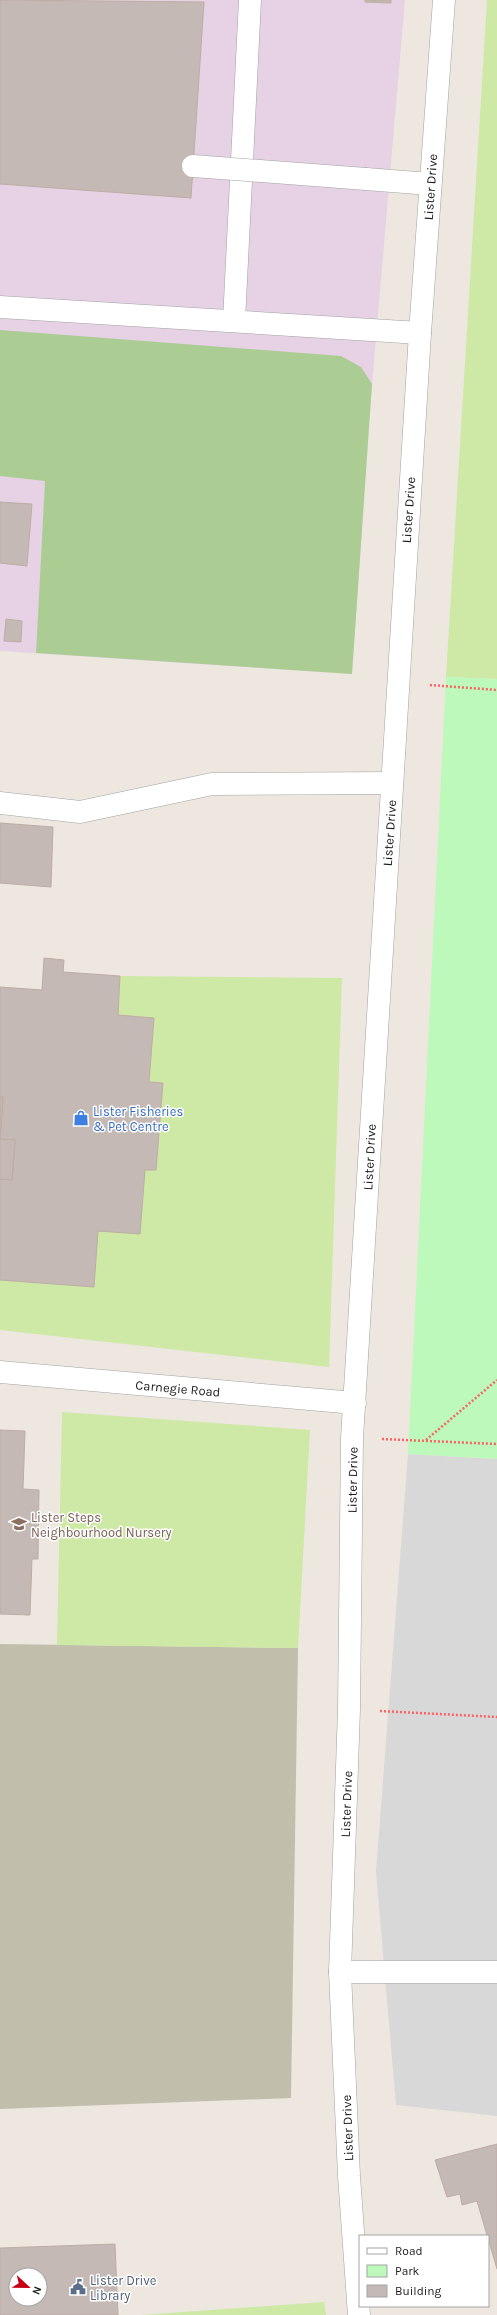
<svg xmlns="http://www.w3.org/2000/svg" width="497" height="2315" font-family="Karla,sans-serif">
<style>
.residential{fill:#d9d8d8}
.industrial{fill:#e6d2e4}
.construction{fill:#c1bfac}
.grass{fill:#cde9a5}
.forest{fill:#abcd94}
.park{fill:#bcf9bb}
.building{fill:#c4b9b4;stroke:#beaca3;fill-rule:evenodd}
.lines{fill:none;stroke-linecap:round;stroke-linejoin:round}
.lane-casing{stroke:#a2a2a2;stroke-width:23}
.street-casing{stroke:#a2a2a2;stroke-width:23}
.path{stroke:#fa6464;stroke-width:2.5;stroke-dasharray:2 2;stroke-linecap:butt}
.lane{stroke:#fff;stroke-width:22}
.street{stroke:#fff;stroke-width:22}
.lane-bridge-casing{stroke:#a2a2a2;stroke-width:23;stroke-linecap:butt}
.lane-bridge{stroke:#fff;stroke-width:22}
.labels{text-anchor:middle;stroke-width:3;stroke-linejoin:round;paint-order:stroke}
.street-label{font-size:13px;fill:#1b1b1b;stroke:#fff}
.shop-label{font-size:13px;fill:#366cbe;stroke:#fff;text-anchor:start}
.education-label{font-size:13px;fill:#785e54;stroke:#fff;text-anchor:start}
.service-label{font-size:13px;fill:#4e5e75;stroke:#fff;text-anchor:start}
</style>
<rect width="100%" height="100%" fill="#ede7e0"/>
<path class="residential" d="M408,1454L497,1459V2116L396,2105L376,1872Z"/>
<path class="industrial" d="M0,0H405L372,384L352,674L0,651Z"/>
<path class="construction" d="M0,1644L298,1648L291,2098L0,2109Z"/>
<g class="grass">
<path d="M487,0H497V679L446,677Z"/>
<path d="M120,976L342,978L329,1367L0,1330V1280L94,1287L98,1231L145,1170H156L163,1083L149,1082L154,1018L118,1015Z"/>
<path d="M62,1412L310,1430L298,1648L57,1645Z"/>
<path d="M324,2302L326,2315H142Z"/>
</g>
<path class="forest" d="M0,330L341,356L361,367L372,384L352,674L36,653L45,481L0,476Z"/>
<path class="park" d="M446,677L497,679V1459L408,1454Z"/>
<g class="building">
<path d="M0,0L204,2L191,198L0,184Z"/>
<path d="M365,0H391V3L365,2Z"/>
<path d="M0,502L32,504L27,566L0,563Z"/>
<path d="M6,619L22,621L21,642L4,641Z"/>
<path d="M0,823L53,827L51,887L0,883Z"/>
<path d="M44,958L64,960L63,972L120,976L118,1015L154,1018L149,1082L163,1083L156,1170H145L140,1234L98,1231L94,1287L0,1280V1179L12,1180L15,1140L0,1139L3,1097H0V987L42,990Z"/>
<path d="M0,1097H3L0,1138Z"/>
<path d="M0,1139L15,1140L12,1180L0,1179Z"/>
<path d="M0,1430L25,1431L23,1489L39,1490L38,1559H32L30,1615L0,1614Z"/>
<path d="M497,2144V2269L477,2201L462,2205L460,2194L447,2197L435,2160Z"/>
<path d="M115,2244L118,2315H0V2248ZM16,2275H40V2299H16Z"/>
</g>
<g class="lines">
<defs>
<g id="lane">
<path d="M366,179L430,184"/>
<path d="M0,307L420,333"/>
<path d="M234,321L250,0"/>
<path d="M0,803L80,812L212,784L392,783"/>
</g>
<g id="street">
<path d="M0,1372L355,1403"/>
<path d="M340,1972H497"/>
<path d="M359,2315L349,2176L340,1972L349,1709L352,1438L420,333L444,0"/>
</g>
</defs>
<use href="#lane" class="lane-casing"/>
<use href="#street" class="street-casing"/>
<g class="path">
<path d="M430,685L497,690"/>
<path d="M382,1439L497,1444"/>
<path d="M426,1440L497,1380"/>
<path d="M380,1711L497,1717"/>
</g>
<use href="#lane" class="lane"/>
<use href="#street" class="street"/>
<defs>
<path id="lane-bridge" d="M193,166L366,179"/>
</defs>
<use href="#lane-bridge" class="lane-bridge-casing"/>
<use href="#lane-bridge" class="lane-bridge"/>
</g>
<defs>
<symbol id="shop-bare" viewBox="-9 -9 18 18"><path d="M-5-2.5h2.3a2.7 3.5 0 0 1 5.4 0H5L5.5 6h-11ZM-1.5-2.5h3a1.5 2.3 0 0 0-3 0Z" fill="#3f7fe0" stroke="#fff" stroke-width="2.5" paint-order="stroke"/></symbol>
<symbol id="school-bare" viewBox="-9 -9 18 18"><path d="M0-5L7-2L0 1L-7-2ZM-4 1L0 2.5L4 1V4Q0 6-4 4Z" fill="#8d6e63" stroke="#fff" stroke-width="2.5" paint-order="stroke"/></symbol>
<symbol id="civic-bare" viewBox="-9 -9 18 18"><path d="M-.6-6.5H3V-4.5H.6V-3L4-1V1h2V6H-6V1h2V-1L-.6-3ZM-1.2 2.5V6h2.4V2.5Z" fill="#5c6f8a" stroke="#fff" stroke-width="2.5" paint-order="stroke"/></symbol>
</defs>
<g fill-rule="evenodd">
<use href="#shop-bare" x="70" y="1107" width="22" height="22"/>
<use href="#school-bare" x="8" y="1513" width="22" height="22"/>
<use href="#civic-bare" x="67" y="2276" width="22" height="22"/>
</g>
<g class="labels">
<g class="street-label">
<text transform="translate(430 187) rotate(-86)" y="5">Lister Drive</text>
<text transform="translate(408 510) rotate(-86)" y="5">Lister Drive</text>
<text transform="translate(389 833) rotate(-86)" y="5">Lister Drive</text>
<text transform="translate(369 1157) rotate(-87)" y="5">Lister Drive</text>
<text transform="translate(178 1388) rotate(5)" y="5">Carnegie Road</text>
<text transform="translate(352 1480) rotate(-89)" y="5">Lister Drive</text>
<text transform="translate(346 1804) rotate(-88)" y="5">Lister Drive</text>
<text transform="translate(347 2128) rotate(-92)" y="5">Lister Drive</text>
</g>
<g class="shop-label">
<text x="93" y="1116">Lister Fisheries<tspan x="93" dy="15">&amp; Pet Centre</tspan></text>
</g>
<g class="education-label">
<text x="31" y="1522">Lister Steps<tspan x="31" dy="15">Neighbourhood Nursery</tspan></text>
</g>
<g class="service-label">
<text x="90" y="2285">Lister Drive<tspan x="90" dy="15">Library</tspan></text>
</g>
</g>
<rect x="359" y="2235" width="130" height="72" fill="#ffffff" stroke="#a4a4a4"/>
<rect x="367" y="2248" width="20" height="6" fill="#ffffff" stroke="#a4a4a4"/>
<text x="395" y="2255" font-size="12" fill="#1b1b1b">Road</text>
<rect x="367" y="2265" width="20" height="12" fill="#bcf9bb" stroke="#a4a4a4"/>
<text x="395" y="2275" font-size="12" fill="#1b1b1b">Park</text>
<rect x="367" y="2285" width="20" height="12" fill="#c4b9b4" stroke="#a4a4a4"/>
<text x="395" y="2295" font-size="12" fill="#1b1b1b">Building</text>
<g transform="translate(28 2287) rotate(112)"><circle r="19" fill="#ffffff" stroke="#a4a4a4"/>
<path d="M0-3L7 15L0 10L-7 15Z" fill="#c60014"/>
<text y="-6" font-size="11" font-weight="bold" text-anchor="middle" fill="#1b1b1b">N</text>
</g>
</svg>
